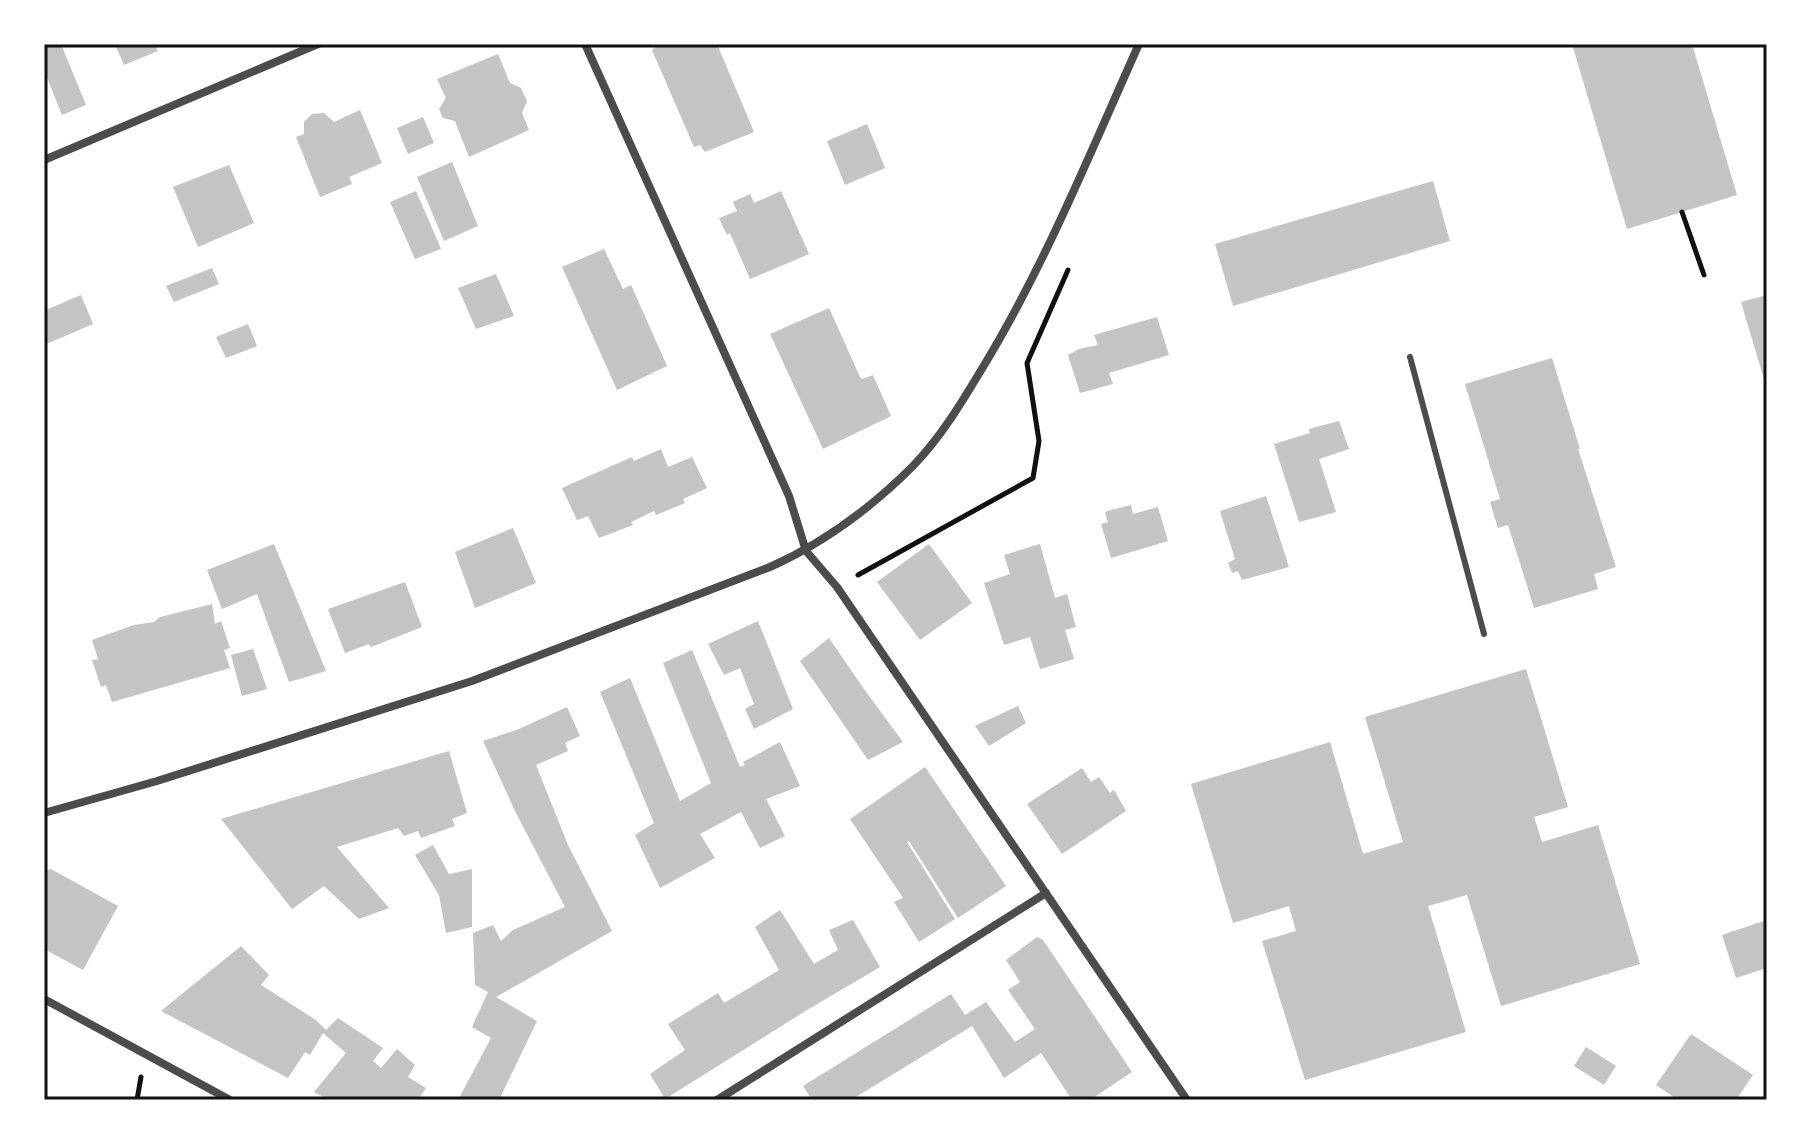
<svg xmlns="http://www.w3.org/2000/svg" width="1811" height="1144" font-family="Montserrat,sans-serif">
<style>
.building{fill:#c4c4c4}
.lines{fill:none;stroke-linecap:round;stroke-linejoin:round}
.path{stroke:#111;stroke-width:5}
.service{stroke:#4c4c4c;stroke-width:6}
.minor{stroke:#4c4c4c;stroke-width:8}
.neatline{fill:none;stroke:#111;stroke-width:3}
</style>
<rect width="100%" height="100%" fill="#fff"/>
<g class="building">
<path d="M44,44H61L86,105L62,115L44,70Z"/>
<path d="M115,44H166L156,48L158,51L124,65Z"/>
<path d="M659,44H717L754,132L705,152L700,145L694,147L652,50Z"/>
<path d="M1572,44H1692L1737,195L1627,229Z"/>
<path d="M498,54L510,83L521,88L527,101L522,113L529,130L469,157L455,121L443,118L439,109L446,98L437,79Z"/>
<path d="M360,110L382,163L349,177L352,184L320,197L296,137L304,134V122L312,114L324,113L334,122Z"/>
<path d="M423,117L434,143L408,154L397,128Z"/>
<path d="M867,124L885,168L845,185L827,141Z"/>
<path d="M452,162L478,226L444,241L417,177Z"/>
<path d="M229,165L254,223L198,247L173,187Z"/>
<path d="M1433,181L1450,241L1233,306L1215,244Z"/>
<path d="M416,191L441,249L415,259L390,202Z"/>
<path d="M781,191L809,254L750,279L730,233L727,235L719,218L737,211L733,202L750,194L754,203Z"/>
<path d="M604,249L623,289L631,285L667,366L617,390L562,267Z"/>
<path d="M212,268L219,284L174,302L166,286Z"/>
<path d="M496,274L514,316L476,329L458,288Z"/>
<path d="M81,295L93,324L44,345V311Z"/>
<path d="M1767,295V386H1766L1741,302Z"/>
<path d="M829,308L860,377L862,379L873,375L891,416L823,449L770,334Z"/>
<path d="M1157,317L1169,355L1109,373L1113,384L1080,393L1068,355L1079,349L1098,345L1094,335Z"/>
<path d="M248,324L257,346L226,358L216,337Z"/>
<path d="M1552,358L1580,449H1578L1616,567L1594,574L1598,589L1534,608L1508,525L1498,528L1490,502L1500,499L1465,384Z"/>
<path d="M1339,421L1349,449L1319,459L1336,512L1299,522L1274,444L1310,433L1309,429Z"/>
<path d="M661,449L668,467L692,457L707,488L683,499L685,503L656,515L654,511L631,522L633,525L599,538L588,516L577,520L562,488L632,457L634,461Z"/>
<path d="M1266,496L1289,567L1242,580L1238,571L1232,573L1228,563L1235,559L1220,511Z"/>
<path d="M1131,505L1133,514L1158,507L1168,541L1111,558L1101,524L1108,522L1105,513L1107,511Z"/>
<path d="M513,528L536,583L475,608L455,552Z"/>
<path d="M274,544L326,671L289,682L257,594L222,609L207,570Z"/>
<path d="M929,544L972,603L920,640L877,582Z"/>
<path d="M1040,544L1055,598L1067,594L1076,627L1065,630L1074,659L1040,669L1030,637L1004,645L984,583L1010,574L1004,555Z"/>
<path d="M405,582L422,627L371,647L369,644L345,653L328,609Z"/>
<path d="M212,604L215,624L221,621L230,648L224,650L230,668L112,702L106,685L101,687L92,660L98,659L92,640L134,625L154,622L160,617Z"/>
<path d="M758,621L793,709L754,729L745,709L754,704L740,668L724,675L708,644Z"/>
<path d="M829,638L864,689L903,742L868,760L800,661Z"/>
<path d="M253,649L267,689L242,696L231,655Z"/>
<path d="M692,650L740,767L745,765L743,762L780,742L800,786L766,799L785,836L760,848L741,812L700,834L715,858L660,888L635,835L654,823L600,692L630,678L680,801L711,783L663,663Z"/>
<path d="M1526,669L1568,807L1534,817L1542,842L1598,825L1640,964L1501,1006L1467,895L1428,906L1466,1032L1305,1080L1262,941L1296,931L1289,906L1233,923L1191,784L1330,742L1363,854L1403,842L1365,717Z"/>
<path d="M1018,706L1026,723L989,746L975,726Z"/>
<path d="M567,707L580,736L565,743L568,751L536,765L568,845L612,931L496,997L537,1021L499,1100H458L491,1038L472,1027L488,992L475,985L473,933L493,925L501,941L513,930L565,907L515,811L483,741L519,729Z"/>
<path d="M449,751L467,813L452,819L455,826L421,838L418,831L404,836L398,828L337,847L389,908L359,919L324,886L292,909L221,819Z"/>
<path d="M925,767L1006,886L958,918L909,841L907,842L955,919L919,942L894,902L903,898L850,819Z"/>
<path d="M1082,768L1091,782L1099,777L1110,793L1114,790L1126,811L1062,854L1027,804Z"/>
<path d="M433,845L449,874L472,869V927L446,933L439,895L415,855Z"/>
<path d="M51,869L118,906L83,970L44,949V871Z"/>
<path d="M780,910L814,964L838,950L829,930L853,920L880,967L807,1010L665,1099L650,1074L685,1050L668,1024L718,993L724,1003L779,970L755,927Z"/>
<path d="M1767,920V968L1736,978L1722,935Z"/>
<path d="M1037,937L1043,940L1132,1072L1090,1100H1072L1041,1053L1004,1078L972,1026L851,1100H812L803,1086L951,994L965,1015L986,1002L1015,1042L1035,1029L1008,990L1020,982L1006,960Z"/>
<path d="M241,946L269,975L261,985L316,1020L326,1030L338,1018L383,1048L373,1061L381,1068L397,1049L415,1065L408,1077L426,1088L418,1100H329L314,1092L346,1053L323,1033L310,1055L305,1052L288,1078L161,1011Z"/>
<path d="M1691,1034L1753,1075L1736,1100H1678L1656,1085Z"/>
<path d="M1586,1047L1616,1066L1604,1085L1574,1066Z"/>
</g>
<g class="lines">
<g class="path">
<path d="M1682,212L1704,275"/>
<path d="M858,575L1033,478L1039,441L1027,363L1068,270"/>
<path d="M137,1100L141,1077"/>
</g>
<path class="service" d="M1410,357L1484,634"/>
<g class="minor">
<path d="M585,44L789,496L806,551L837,587L1187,1100"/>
<path d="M44,160L318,44"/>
<path d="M44,813L157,781L472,681L770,567C824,543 871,508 913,466C941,437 962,402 983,367C1045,265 1090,153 1139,44"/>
<path d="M44,999L230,1100"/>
<path d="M717,1100L1046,893"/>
</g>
</g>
<rect width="1811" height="1144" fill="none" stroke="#ffffff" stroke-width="92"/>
<rect x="46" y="46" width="1719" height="1052" class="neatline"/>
</svg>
